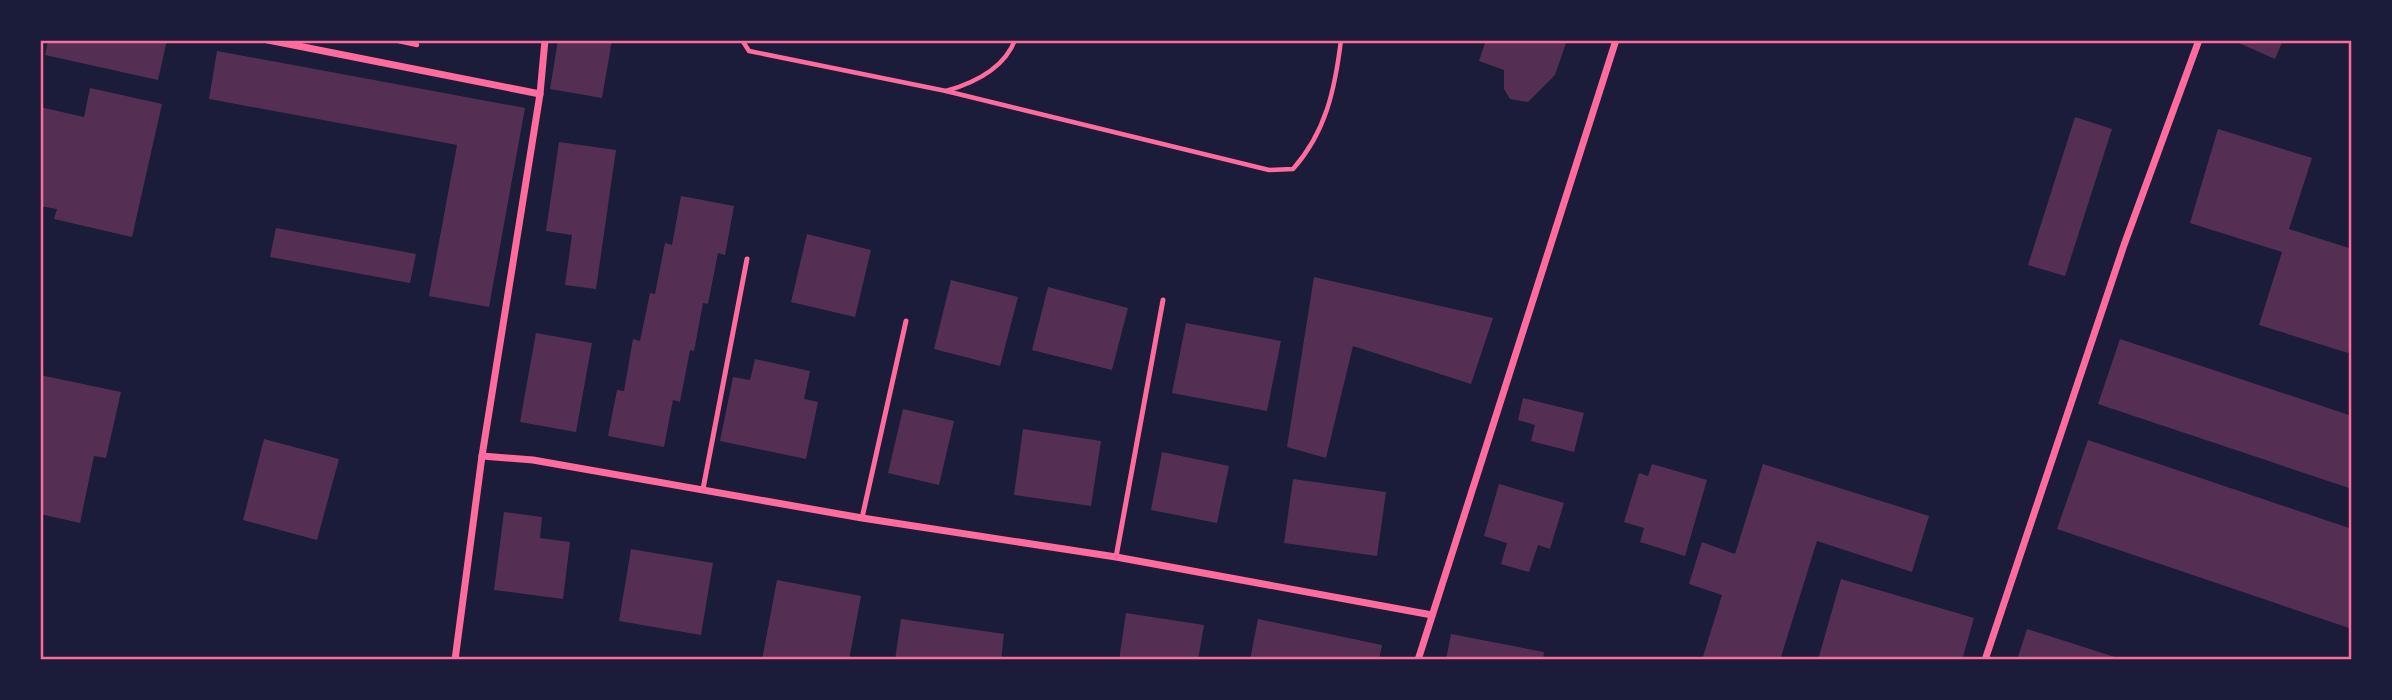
<svg xmlns="http://www.w3.org/2000/svg" width="2392" height="700" font-family="Arial,sans-serif">
<style>
.building{fill:#542f53}
.lines{fill:none;stroke-linecap:round;stroke-linejoin:round}
.path{stroke:#ff6b9d;stroke-width:4.5}
.service{stroke:#ff6b9d;stroke-width:5}
.minor{stroke:#ff6b9d;stroke-width:7}
.neatline{fill:none;stroke:#ff6b9d;stroke-width:2.5}
</style>
<rect width="100%" height="100%" fill="#1b1b3a"/>
<g class="building">
<path d="M48,40H167L158,80L45,55Z"/>
<path d="M558,40H612L602,98L550,89Z"/>
<path d="M1486,40H1567L1555,75L1528,102L1510,99L1504,89V70L1479,61Z"/>
<path d="M2232,40H2283L2275,59Z"/>
<path d="M217,51L525,108L489,307L429,296L457,145L209,99Z"/>
<path d="M90,88L162,104L132,237L54,219L57,209L40,206V107L84,117Z"/>
<path d="M2075,117L2112,129L2065,276L2028,265Z"/>
<path d="M2218,129L2312,158L2289,229L2352,249V342L2348,353L2259,325L2282,252L2190,223Z"/>
<path d="M559,142L616,150L596,289L565,285L572,235L546,231Z"/>
<path d="M681,196L734,206L725,255L718,253L708,304L703,303L694,351L690,350L680,402L673,400L664,447L608,436L617,390L624,391L633,339L640,341L650,293L655,294L665,243L672,245Z"/>
<path d="M276,228L416,254L410,283L270,257Z"/>
<path d="M807,234L871,250L855,317L791,302Z"/>
<path d="M1314,277L1493,318L1471,384L1353,346L1326,458L1287,447Z"/>
<path d="M951,280L1018,297L1000,366L934,349Z"/>
<path d="M1048,287L1128,308L1112,370L1032,350Z"/>
<path d="M1186,323L1281,341L1267,411L1172,393Z"/>
<path d="M536,333L592,343L576,432L520,422Z"/>
<path d="M2120,339L2352,416V489L2098,404Z"/>
<path d="M755,359L810,371L804,399L818,402L806,459L720,441L733,377L750,380Z"/>
<path d="M40,375L121,392L106,458L94,456L80,523L40,514Z"/>
<path d="M1523,398L1584,413L1574,452L1531,441L1535,425L1518,420Z"/>
<path d="M903,409L954,421L939,485L888,473Z"/>
<path d="M1023,429L1101,441L1091,506L1014,495Z"/>
<path d="M264,439L339,459L317,540L243,520Z"/>
<path d="M2088,440L2352,529V629L2057,529Z"/>
<path d="M1162,452L1229,466L1217,523L1151,510Z"/>
<path d="M1652,464L1707,480L1685,556L1640,542L1644,528L1624,522L1639,473L1648,476Z"/>
<path d="M1763,464L1929,516L1912,572L1817,541L1780,660H1702L1722,595L1689,584L1702,542L1735,554Z"/>
<path d="M1293,479L1386,492L1377,556L1284,543Z"/>
<path d="M1499,484L1564,503L1550,549L1538,545L1529,572L1501,564L1507,543L1484,536Z"/>
<path d="M504,512L542,517L540,538L570,542L563,599L494,590Z"/>
<path d="M631,549L713,563L701,635L619,621Z"/>
<path d="M1841,579L1974,618L1962,660H1818Z"/>
<path d="M777,580L861,596L849,660H762Z"/>
<path d="M1126,613L1204,625L1198,660H1119Z"/>
<path d="M901,619L1004,634L1001,660H895Z"/>
<path d="M1258,619L1382,645L1379,660H1250Z"/>
<path d="M2027,629L2121,659V660H2017Z"/>
<path d="M1451,634L1544,652L1543,660H1446Z"/>
</g>
<g class="lines">
<g class="path">
<path d="M394,40L417,45"/>
<path d="M742,40L749,51L946,91C974,83 1004,69 1015,40"/>
<path d="M946,91L1269,170L1293,169C1326,132 1335,89 1341,40"/>
</g>
<g class="service">
<path d="M703,489L747,259"/>
<path d="M862,518L906,321"/>
<path d="M1116,557L1163,300"/>
</g>
<g class="minor">
<path d="M268,40L540,94"/>
<path d="M482,456L533,460L862,518L1116,557L1432,615"/>
<path d="M455,660L482,456L540,94L545,40"/>
<path d="M1418,660L1616,40"/>
<path d="M1985,660L2124,245L2199,40"/>
</g>
</g>
<rect width="2392" height="700" fill="none" stroke="#1b1b3a" stroke-width="84"/>
<rect x="42" y="42" width="2308" height="616" class="neatline"/>
</svg>
